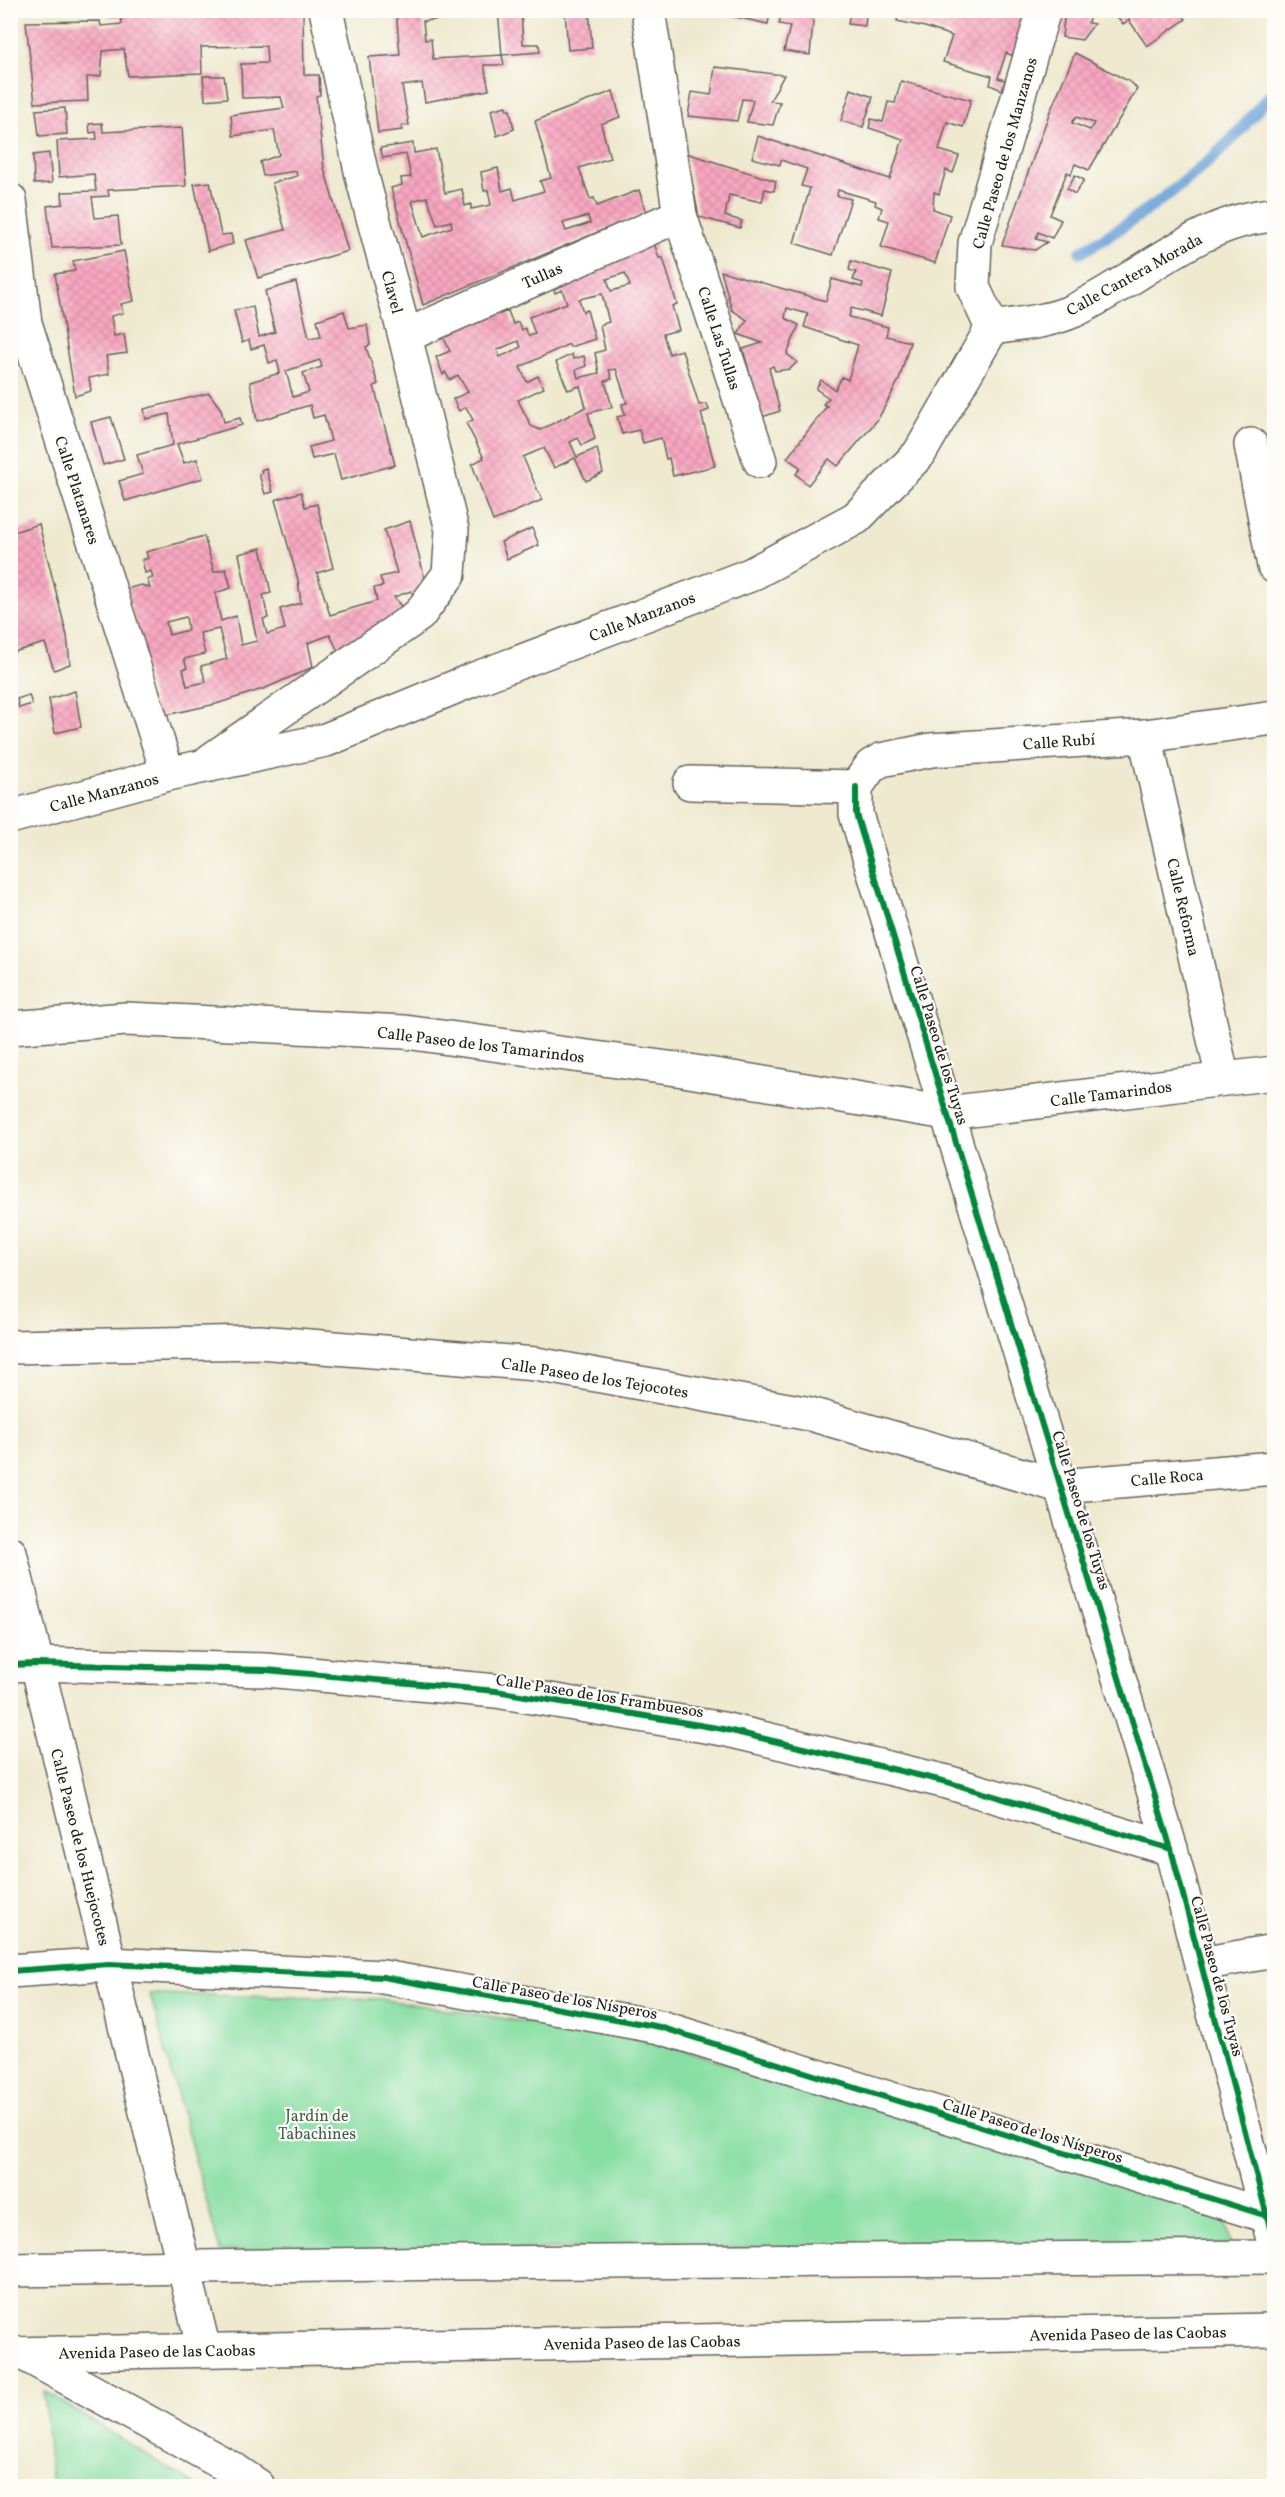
<svg xmlns="http://www.w3.org/2000/svg" width="1285" height="2497" font-family="Vollkorn,serif">
<style>
.green{fill:#87dea3;stroke:#527d60;stroke-width:1.5}
.lines{fill:none;stroke-linecap:round;stroke-linejoin:round}
.stream{stroke:#6aa1d8;stroke-width:12}
.building{fill:url(#building-cross-hatch);fill-rule:evenodd}
.minor-casing{stroke:#66645b;stroke-width:36}
.tertiary-casing{stroke:#66645b;stroke-width:36}
.secondary-casing{stroke:#66645b;stroke-width:36}
.minor{stroke:#fff;stroke-width:33}
.tertiary{stroke:#fff;stroke-width:33}
.secondary{stroke:#fff;stroke-width:33}
.cycleway-casing{stroke:#fdfcf7;stroke-width:10}
.cycleway{stroke:#00873e;stroke-width:6}
.labels{text-anchor:middle;stroke-width:4.5;stroke-linejoin:round;paint-order:stroke}
.street-label{font-size:16px;fill:#1c1c1c;stroke:#fdfcf7}
.park-label{font-size:16px;fill:#41604b;stroke:#fdfcf7}
</style>
<defs>
<pattern id="building-cross-hatch" width="8" height="8" patternUnits="userSpaceOnUse" patternTransform="scale(1.5)"><rect width="8" height="8" fill="#f8a7c1"/><path d="M0 0l8 8M0 8l8-8" fill="none" stroke="#d48fa5"/></pattern>
</defs>
<rect width="100%" height="100%" fill="#fdfcf7"/>
<filter id="ink" filterUnits="userSpaceOnUse"><feTurbulence type="fractalNoise" baseFrequency=".0167" numOctaves="2"/><feDisplacementMap in="SourceGraphic" scale="12" xChannelSelector="R" yChannelSelector="G"/><feConvolveMatrix kernelMatrix="1 2 1 2 8 2 1 2 1" color-interpolation-filters="sRGB"/></filter>
<filter id="wash" filterUnits="userSpaceOnUse"><feTurbulence type="fractalNoise" baseFrequency=".008" numOctaves="4" result="noise"/><feDisplacementMap in="SourceGraphic" scale="24" xChannelSelector="R" yChannelSelector="G"/><feGaussianBlur stdDeviation="1.35" result="paint"/><feColorMatrix in="noise" values="0 0 0 0 0 0 0 0 0 0 0 0 0 0 0 0 0 1.4 0 .05"/><feComposite in="paint" operator="in"/></filter>
<g filter="url(#wash)">
<rect width="100%" height="100%" fill="#eee9cf"/>
<g class="green">
<path d="M150,1994L379,1999L655,2042L1222,2213L1231,2245L220,2251Z"/>
<path d="M44,2391L197,2486H52Z"/>
</g>
<g class="lines">
<path class="stream" d="M1081,252C1135,221 1184,186 1228,143C1245,127 1257,107 1274,92"/>
</g>
<g id="blocks">
<g class="building">
<path d="M107,10H303L304,75H319L320,95L316,96L324,168L348,251L258,278L246,240L285,230L272,183L297,176L296,171L263,176L260,162L279,155L274,130L233,136L231,115L284,108L281,97L242,98L241,64L267,63L266,46L201,47L202,73L128,76L124,49L103,51L101,76L87,77L88,101L35,103L26,22L100,21L101,26L122,24L121,17H108Z"/>
<path d="M396,10H442L443,19L423,21L425,40L431,39L433,59L502,55L504,65H484L489,90L425,102L422,83L402,86L409,125L401,126L402,130L378,133L369,57L400,55Z"/>
<path d="M498,10H521L523,44H539L540,52L502,55Z"/>
<path d="M565,10H589L592,48L568,50Z"/>
<path d="M704,10H814L810,55L784,51L790,26L779,24L781,15L770,13L768,24Z"/>
<path d="M899,10H956L976,17L978,10H993L1010,16L1011,11L1027,15L1016,57L1006,53L998,78L1005,80L1002,90L990,85L992,76L943,62L952,36L925,27L897,21Z"/>
<path d="M1065,10H1103L1101,13H1090L1088,23L1094,24L1082,40L1062,37Z"/>
<path d="M1117,10H1179L1186,19L1147,46L1129,20L1123,24L1114,13Z"/>
<path d="M850,12L866,15L865,26L848,24Z"/>
<path d="M1075,53L1132,83L1137,89L1089,170L1075,164L1071,174L1067,172L1050,215L1061,220L1052,238L1038,232L1036,239L1047,242L1035,250L1002,245L1049,114ZM1076,117L1094,123L1090,130L1072,123Z"/>
<path d="M715,67L784,75L770,101L780,102L773,125L747,122L753,100L742,99L737,121L688,116L692,92L711,95Z"/>
<path d="M203,76H224L227,98L205,100Z"/>
<path d="M901,81L971,100L963,127L947,122L939,150L959,156L953,173L946,170L939,194L934,192L933,209L950,215L935,263L881,247L889,221L879,218L882,208L875,205L876,201L838,190L837,196L851,199L833,255L794,243L810,188L801,186L807,169L781,160L780,165L752,158L758,136L890,179L903,139L869,128L871,119L883,122L888,102L895,103Z"/>
<path d="M851,89L873,97L863,127L841,121Z"/>
<path d="M613,91L620,117L601,124L610,158L579,168L590,199L594,198L597,206L639,190L646,212L423,305L391,188L402,185L401,178L411,177L406,154L383,158L380,148L413,143L414,153L436,149L445,193L462,189L465,206L471,204V209L491,205L488,190L484,191L481,172L498,168L502,191L512,188L515,200L544,191L540,181L551,178L535,121ZM427,197L437,225L451,221L452,227L423,237L412,201ZM588,216L590,223L566,231L563,223Z"/>
<path d="M506,106L507,110H510L514,129L497,136L491,110Z"/>
<path d="M65,108L67,134L39,136L36,110Z"/>
<path d="M102,123L103,132L182,128L186,186L108,190L109,196L92,197L95,218L118,216L121,245L52,248L47,206L63,204L62,192L96,191L94,174L59,177L57,141L97,139L96,132L90,133L89,124Z"/>
<path d="M49,153L52,183L34,184L33,155Z"/>
<path d="M686,153L776,181L774,191L765,189L762,202L729,195L725,216L742,221L740,228L699,217Z"/>
<path d="M1075,175L1084,180L1075,194L1067,189Z"/>
<path d="M210,182L221,235L231,234L233,244L208,251L194,184Z"/>
<path d="M653,240L659,258H663L677,304L672,306L679,330L663,334L669,354L682,350L699,405L707,404L709,410L701,413L715,466L673,476L669,458L666,459L661,438L643,443L639,430L622,434L617,417L625,415L622,404L627,403L616,369L609,370L612,379L605,381L612,407L588,413L595,439L582,445L578,438L570,442L577,457L597,448L603,473L586,481L575,458L554,468L544,448L523,457L542,500L493,521L472,464L484,458L466,423L473,420L466,407L459,411L453,399L468,392L458,375L450,380L445,372L443,375L436,357L450,351L440,330L497,307L500,314L508,311L513,324L518,322L522,330L525,328L529,336L535,334L529,317L567,303L562,290L555,293L552,283ZM625,273L630,286L611,291L607,279ZM602,294L609,322L600,325L605,350L595,353L599,373L578,378L576,370L586,366L584,356L573,359L572,354L556,362L568,390L580,386L586,407L540,430L531,426L518,400L544,388L538,376L527,382L520,367L569,344L570,347L595,339L587,310L583,312L579,299ZM518,341L521,347L500,357L497,350Z"/>
<path d="M124,251L134,301L121,304L123,313L111,316L114,336L124,334L127,353L106,356L109,374L89,378L91,391L75,396L55,274L75,271L73,261Z"/>
<path d="M851,261L892,273L881,316L851,308L849,317L888,327L886,336L910,342L899,380L878,419L838,466L829,459L808,485L796,474L801,468L787,458L827,406L823,404L829,398L816,389L821,380L835,390L842,377L848,380L858,345L804,327L808,314L787,308L785,318L799,325L787,354L797,362L790,369L775,371L773,366L769,368L780,411L762,417L743,349L762,343L738,334L747,320L732,310L721,271L826,301L832,279L862,287L863,283L853,280L856,272L849,270Z"/>
<path d="M296,282L309,338L321,336L317,320L344,311L349,328L367,325L370,345L366,347L378,384L374,386L395,465L341,480L334,454L312,459L309,447L331,441L324,415L313,418L310,405L257,421L250,382L280,373L277,360L269,363L264,345L251,349L249,340L242,343L234,310L253,307L259,337L275,332L265,291ZM320,360L322,367L303,373L309,392L293,397L286,371Z"/>
<path d="M209,393L221,409L224,422L240,418L242,425L177,444L184,463L197,459L203,478L125,501L119,481L143,474L137,455L173,445L169,414L146,419L144,409Z"/>
<path d="M111,417L124,459L103,465L91,422Z"/>
<path d="M10,432L16,448L10,450Z"/>
<path d="M266,468L273,492L265,494L259,474L262,473L261,470Z"/>
<path d="M301,492L305,507L317,504L333,568L317,573L330,615L377,601L374,588L383,586L380,577L397,573L384,530L410,521L427,587L415,598L411,591L394,597L403,609L339,653L330,635L308,643L313,667L266,688L216,704L157,717L126,589L141,585L150,588L147,579L153,578L151,571L145,573L142,560L148,558L146,552L204,536L214,572L226,569L231,588L215,593L221,621L236,616L241,645L257,641L239,554L261,548L271,593L263,595L268,618L263,619L267,634L285,629L280,609L301,603L298,580L275,500ZM186,617L188,630L169,635L166,622ZM219,629L227,659L201,666L206,682L187,686L183,669L187,668L184,659L205,654L200,633Z"/>
<path d="M39,524L67,636L70,664L54,670L45,643L10,653V641L16,639L10,621V533Z"/>
<path d="M532,528L539,545L507,559L501,542Z"/>
<path d="M75,691L81,727L55,733L49,699Z"/>
<path d="M29,695L32,704L19,708L17,699Z"/>
</g>
</g>
</g>
<g filter="url(#ink)">
<use href="#blocks" fill-opacity="0" stroke="#66645b" stroke-width="1.5"/>
<g class="lines">
<defs>
<g id="minor">
<path d="M648,10L680,215L760,461"/>
<path d="M10,200L25,323L168,774"/>
<path d="M992,328L973,287L975,243L1044,10"/>
<path d="M992,328C1018,324 1048,322 1073,311C1139,280 1199,220 1274,215"/>
<path d="M405,336L680,215"/>
<path d="M1251,445L1274,566"/>
<path d="M1145,736L1223,1079"/>
<path d="M211,760L419,615L449,574L452,530L405,336L363,180L326,10"/>
<path d="M690,783L856,787"/>
<path d="M856,787V814L1171,1849L1274,2243"/>
<path d="M856,787L871,766L881,760L931,750L1145,736L1274,718"/>
<path d="M10,817L168,774L326,740L472,680L750,575L856,518L919,454L992,328"/>
<path d="M10,1028L126,1019L405,1032L683,1070L947,1113L1274,1073"/>
<path d="M10,1347L259,1342L536,1364L810,1414L1060,1486L1274,1468"/>
<path d="M10,1665L36,1664L266,1670L496,1691L723,1729L947,1782L1171,1849"/>
<path d="M1201,1964L1274,1951"/>
<path d="M10,1971L109,1964L383,1977L660,2027L1267,2216"/>
<path d="M24,2354L233,2469L258,2486"/>
</g>
<path id="tertiary" d="M10,1553L204,2350"/>
<g id="secondary">
<path d="M10,2270L452,2263L1274,2257"/>
<path d="M10,2354L1274,2330"/>
</g>
</defs>
<use href="#minor" class="minor-casing"/>
<use href="#tertiary" class="tertiary-casing"/>
<use href="#secondary" class="secondary-casing"/>
<use href="#minor" class="minor"/>
<use href="#tertiary" class="tertiary"/>
<use href="#secondary" class="secondary"/>
<defs>
<g id="cycleway">
<path d="M856,787V814L1171,1849L1274,2243"/>
<path d="M10,1665L36,1664L266,1670L496,1691L723,1729L947,1782L1171,1849"/>
<path d="M10,1971L109,1964L383,1977L660,2027L1267,2216"/>
</g>
</defs>
<use href="#cycleway" class="cycleway-casing"/>
<use href="#cycleway" class="cycleway"/>
</g>
</g>
<g class="labels">
<g class="street-label">
<text transform="translate(1004 153) rotate(-74)" y="6">Calle Paseo de los Manzanos</text>
<text transform="translate(1134 274) rotate(-29)" y="6">Calle Cantera Morada</text>
<text transform="translate(542 275) rotate(-24)" y="6">Tullas</text>
<text transform="translate(393 292) rotate(75)" y="6">Clavel</text>
<text transform="translate(720 338) rotate(72)" y="6">Calle Las Tullas</text>
<text transform="translate(78 490) rotate(72)" y="6">Calle Platanares</text>
<text transform="translate(642 616) rotate(-21)" y="6">Calle Manzanos</text>
<text transform="translate(1059 741) rotate(-4)" y="6">Calle Rubí</text>
<text transform="translate(104 792) rotate(-15)" y="6">Calle Manzanos</text>
<text transform="translate(1184 907) rotate(77)" y="6">Calle Reforma</text>
<text transform="translate(481 1044) rotate(7)" y="6">Calle Paseo de los Tamarindos</text>
<text transform="translate(940 1045) rotate(73)" y="6">Calle Paseo de los Tuyas</text>
<text transform="translate(1111 1093) rotate(-7)" y="6">Calle Tamarindos</text>
<text transform="translate(595 1377) rotate(9)" y="6">Calle Paseo de los Tejocotes</text>
<text transform="translate(1167 1477) rotate(-5)" y="6">Calle Roca</text>
<text transform="translate(1082 1510) rotate(73)" y="6">Calle Paseo de los Tuyas</text>
<text transform="translate(600 1695) rotate(9)" y="6">Calle Paseo de los Frambuesos</text>
<text transform="translate(81 1847) rotate(76)" y="6">Calle Paseo de los Huejocotes</text>
<text transform="translate(1218 1976) rotate(75)" y="6">Calle Paseo de los Tuyas</text>
<text transform="translate(565 1997) rotate(10)" y="6">Calle Paseo de los Nísperos</text>
<text transform="translate(1033 2130) rotate(17)" y="6">Calle Paseo de los Nísperos</text>
<text transform="translate(1128 2333) rotate(-1)" y="6">Avenida Paseo de las Caobas</text>
<text transform="translate(642 2342) rotate(-1)" y="6">Avenida Paseo de las Caobas</text>
<text transform="translate(157 2351) rotate(-1)" y="6">Avenida Paseo de las Caobas</text>
</g>
<g class="park-label">
<text x="317" y="2121">Jardín de<tspan x="317" dy="18">Tabachines</tspan></text>
</g>
</g>
<rect width="1285" height="2497" fill="none" stroke="#fdfcf7" stroke-width="36"/>
</svg>
